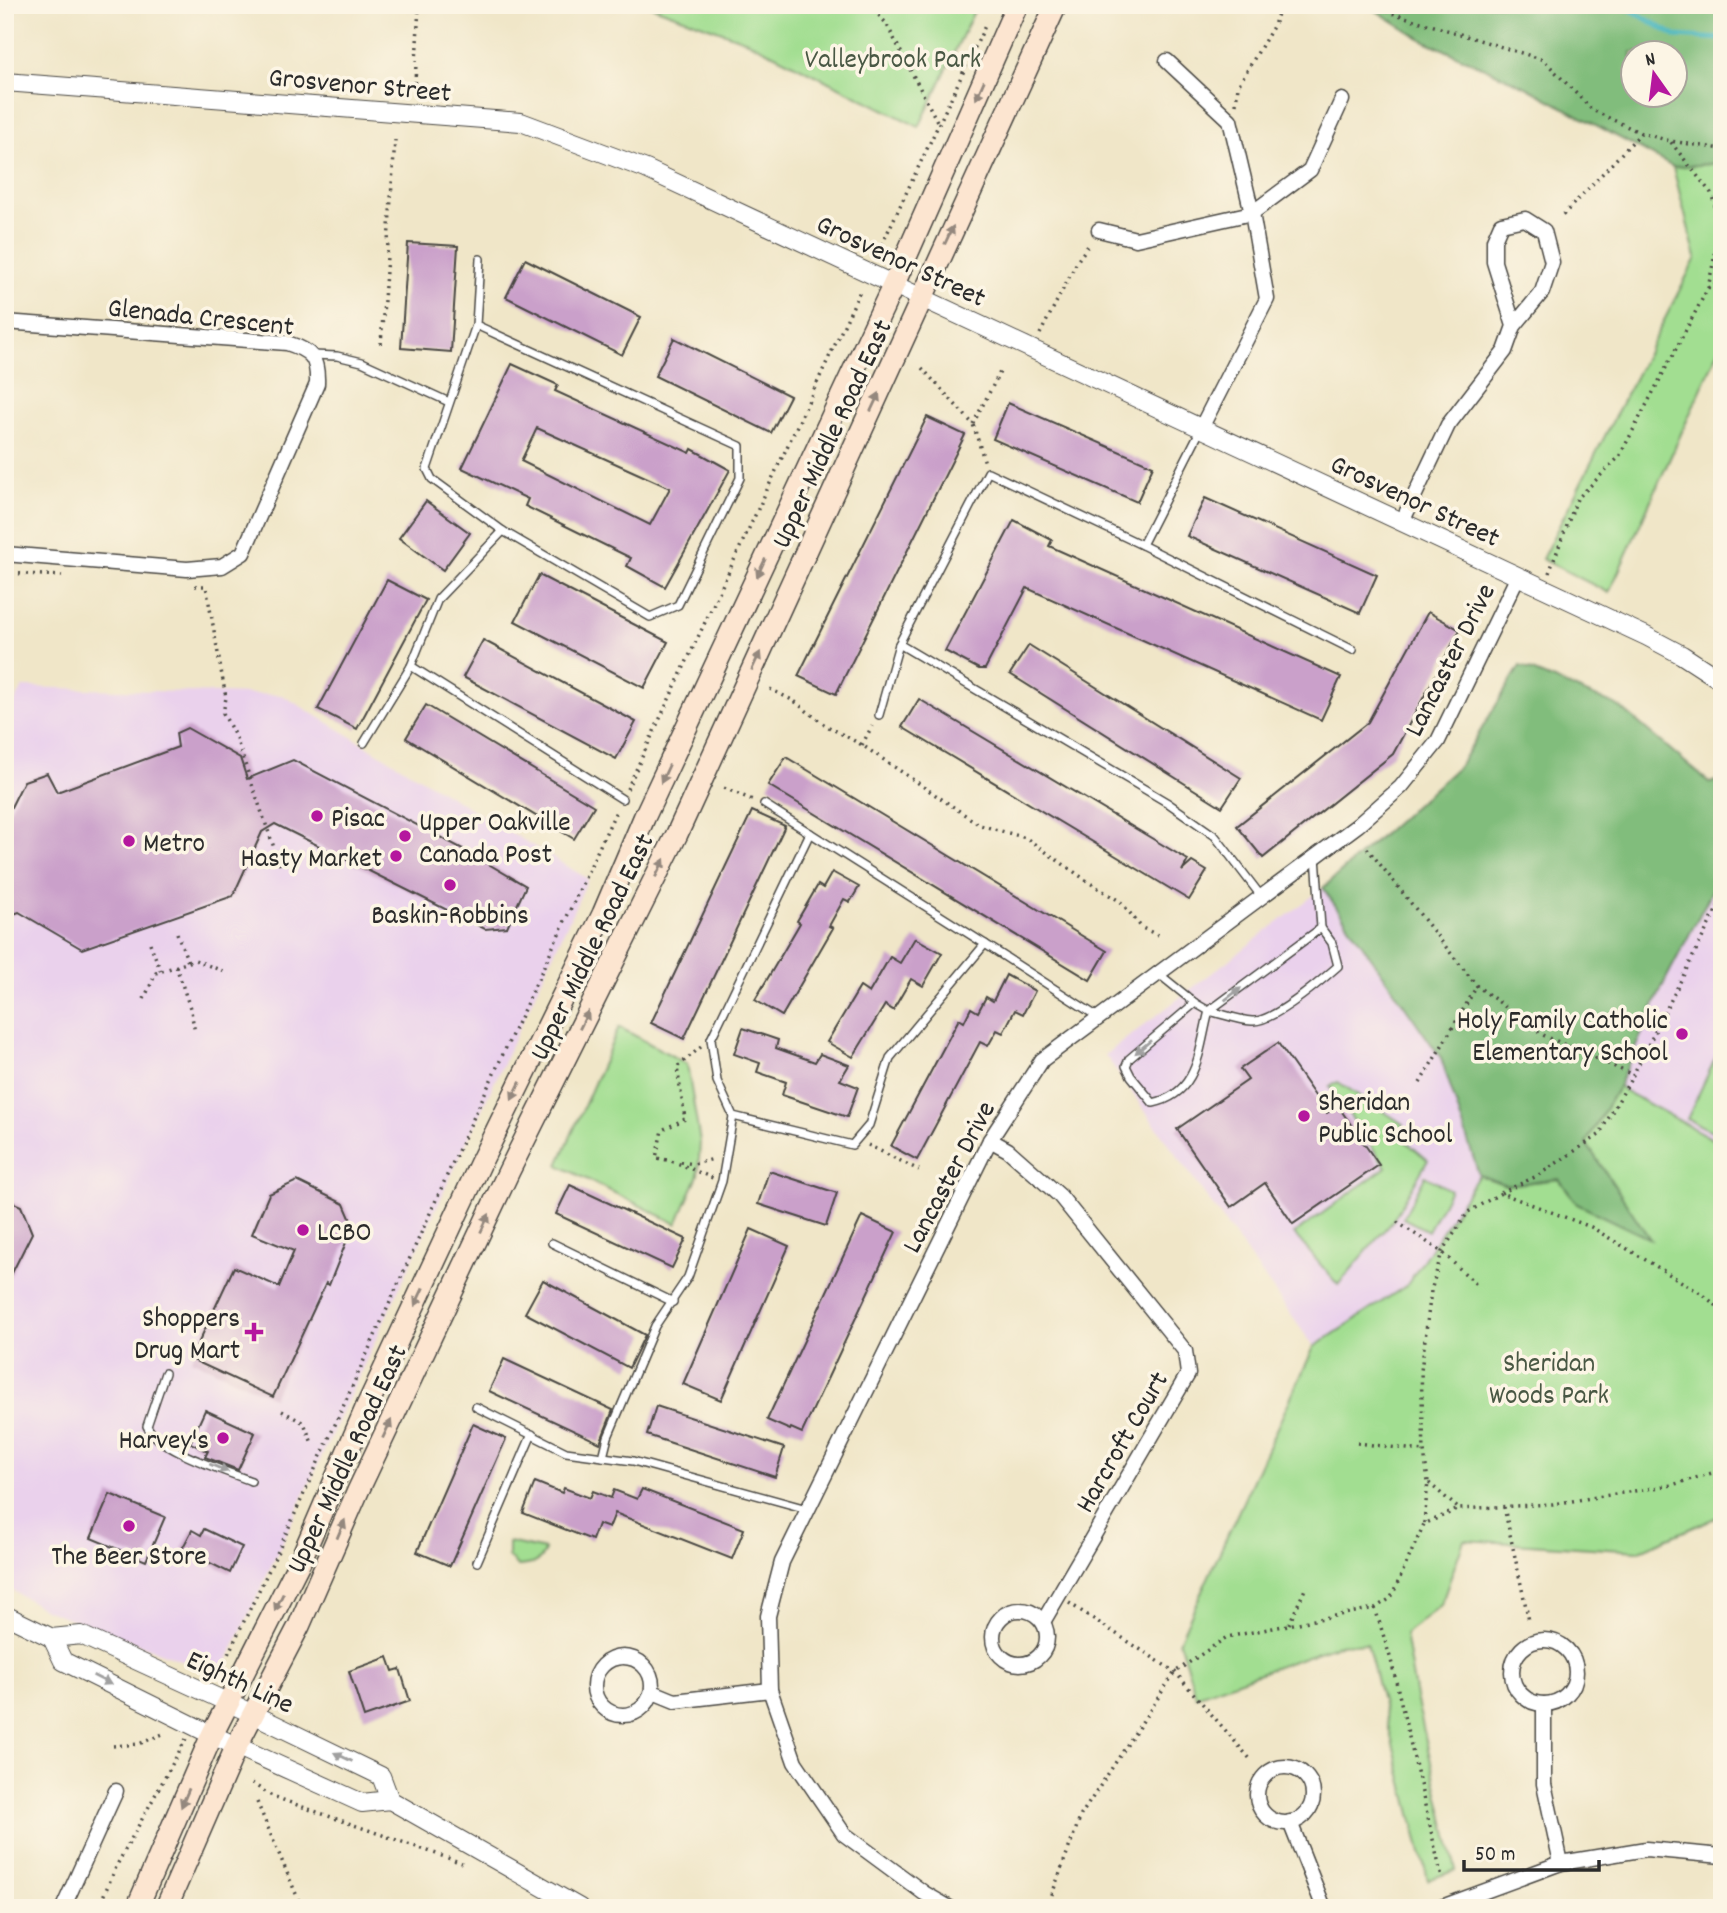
<svg xmlns="http://www.w3.org/2000/svg" width="1727" height="1913" font-family="Dekko,sans-serif">
<style>
.built{fill:#ead1ec}
.green{fill:#a2de91;stroke:#66845e;stroke-width:2}
.forest{fill:#81bd7b;stroke:#567453;stroke-width:2;fill-rule:evenodd}
.lines{fill:none;stroke-linecap:round;stroke-linejoin:round}
.stream{stroke:#45b5bd;stroke-width:5}
.building{fill:#caa0ca;fill-rule:evenodd}
.service-casing{stroke:#494743;stroke-width:10}
.minor-casing{stroke:#494743;stroke-width:17}
.tertiary-casing{stroke:#494743;stroke-width:20}
.secondary-casing{stroke:#494743;stroke-width:24}
.path{stroke:#494743;stroke-width:3.5;stroke-dasharray:2 5;stroke-linecap:butt}
.service{stroke:#fff;stroke-width:7}
.minor{stroke:#fff;stroke-width:14}
.tertiary{stroke:#fff;stroke-width:18}
.secondary{stroke:#fce5d0;stroke-width:21}
.oneway{fill:#94887e}
.oneway2{fill:#a0a0a0}
.poi-dot{fill:#b5179e;stroke:#fcf5e5;stroke-width:2.5}
.labels{text-anchor:middle;stroke-width:7;stroke-linejoin:round;paint-order:stroke}
.park-label{font-size:28px;fill:#495844;stroke:#fcf5e5}
.street-label{font-size:28px;fill:#2b2b2b;stroke:#fcf5e5}
.poi-label{font-size:28px;fill:#2b2b2b;stroke:#fcf5e5;text-anchor:start}
</style>
<rect width="100%" height="100%" fill="#fcf5e5"/>
<filter id="ink" filterUnits="userSpaceOnUse"><feTurbulence type="fractalNoise" baseFrequency=".0143" numOctaves="2"/><feDisplacementMap in="SourceGraphic" scale="14" xChannelSelector="R" yChannelSelector="G"/><feConvolveMatrix kernelMatrix="1 2 1 2 8 2 1 2 1" color-interpolation-filters="sRGB"/></filter>
<filter id="wash" filterUnits="userSpaceOnUse"><feTurbulence type="fractalNoise" baseFrequency=".00686" numOctaves="4" result="noise"/><feDisplacementMap in="SourceGraphic" scale="28" xChannelSelector="R" yChannelSelector="G"/><feGaussianBlur stdDeviation="1.57" result="paint"/><feColorMatrix in="noise" values="0 0 0 0 0 0 0 0 0 0 0 0 0 0 0 0 0 1.4 0 .05"/><feComposite in="paint" operator="in"/></filter>
<g filter="url(#wash)">
<rect width="100%" height="100%" fill="#f0e6c8"/>
<g class="built">
<path d="M23,687L282,695L588,879L221,1675L44,1609L5,1586V719Z"/>
<path d="M1722,872V1144L1618,1087L1665,981Z"/>
<path d="M1323,888L1441,1058L1479,1175L1407,1285L1314,1347L1105,1055Z"/>
</g>
<g class="green">
<path d="M648,5H977L919,127L747,41Z"/>
<path d="M1722,163V343L1609,593L1542,559L1696,258L1673,167Z"/>
<path d="M619,1027L687,1064L700,1142L698,1175L677,1224L558,1165Z"/>
<path d="M1722,1044V1136L1687,1119Z"/>
<path d="M1338,1082L1403,1124L1398,1135L1428,1160L1393,1220L1338,1285L1294,1234L1386,1167L1330,1087Z"/>
<path d="M1618,1087L1722,1144V1515L1638,1551L1464,1540L1441,1605L1405,1634L1416,1697L1456,1870L1428,1880L1367,1643L1338,1645L1196,1696L1179,1641L1314,1347L1407,1285L1479,1175L1506,1185L1559,1179L1577,1204L1649,1238L1586,1143Z"/>
<path d="M1425,1176L1450,1190L1428,1231L1403,1218Z"/>
<path d="M508,1542L545,1550C539,1564 533,1565 518,1566L508,1557Z"/>
</g>
<g class="forest">
<path d="M1367,5H1722V163L1673,167L1526,87L1423,40ZM1632,52H1674V94H1632Z"/>
<path d="M1520,666L1620,707L1710,783L1722,779V872L1665,981L1618,1087L1586,1143L1650,1239L1577,1204L1559,1179L1506,1185L1479,1175L1441,1058L1323,888L1459,766Z"/>
</g>
<g class="lines">
<path class="stream" d="M1623,5L1675,36L1722,39"/>
</g>
<g id="blocks">
<g class="building">
<path d="M408,243L458,246L451,352L401,348Z"/>
<path d="M525,259L641,317L622,355L506,297Z"/>
<path d="M674,338L790,396L771,433L655,376Z"/>
<path d="M512,364L558,385L555,391L690,453L692,449L730,470L665,587L627,566L631,558L525,506L528,499L462,468ZM537,428L670,488L650,525L521,461Z"/>
<path d="M1008,403L1153,466L1137,502L993,439Z"/>
<path d="M927,417L965,435L836,694L798,676Z"/>
<path d="M1205,498L1377,575L1360,613L1187,536Z"/>
<path d="M426,501L470,533L443,570L399,538Z"/>
<path d="M1014,520L1052,540L1049,546L1341,677L1321,720L1027,588L985,669H979L945,651Z"/>
<path d="M539,575L668,642L644,688L515,621Z"/>
<path d="M387,580L426,600L357,729L318,709Z"/>
<path d="M1428,612L1460,630L1393,754L1263,858L1237,826L1368,722Z"/>
<path d="M483,640L636,722L616,759L463,677Z"/>
<path d="M1029,645L1241,778L1222,807L1010,674Z"/>
<path d="M919,699L1188,860L1182,871L1192,862L1207,871L1189,900L902,727Z"/>
<path d="M426,705L594,806L574,839L406,738Z"/>
<path d="M187,728L240,758L247,779L293,760L463,849L526,886L507,927L485,929L275,824L262,832L233,896L82,949L19,912L5,917V819L24,781L47,773L57,792L178,747L176,733Z"/>
<path d="M786,757L1107,951L1090,980L768,785Z"/>
<path d="M752,811L785,826L684,1039L651,1023Z"/>
<path d="M832,872L859,887L850,902L844,899L829,926L833,928L782,1016L755,1000L800,923L797,921L818,885L823,888Z"/>
<path d="M915,938L942,953L923,986L911,979L893,1010L885,1005L853,1057L827,1042L860,987L869,993L890,957L900,963Z"/>
<path d="M1006,975L1035,991L1023,1014L1015,1010L1003,1033L997,1030L988,1046L980,1042L917,1160L891,1146L959,1019L964,1022L971,1008L978,1012L986,997L993,1001Z"/>
<path d="M743,1028L778,1040L776,1048L815,1062L820,1054L849,1065L840,1080L858,1087L847,1117L782,1095L786,1082L757,1072L760,1063L734,1054Z"/>
<path d="M1278,1043L1327,1113L1338,1106L1379,1165L1293,1224L1265,1183L1231,1207L1177,1129L1248,1080L1240,1069Z"/>
<path d="M769,1171L837,1193L826,1226L758,1204Z"/>
<path d="M297,1181L344,1204L353,1225L329,1285L326,1283L273,1397L191,1359L234,1267L279,1287L294,1251L252,1234L269,1194Z"/>
<path d="M570,1185L686,1239L672,1268L556,1214Z"/>
<path d="M5,1199L21,1206L32,1233L5,1287Z"/>
<path d="M862,1216L896,1232L802,1433L791,1428L790,1430L767,1420Z"/>
<path d="M751,1229L789,1246L721,1400L683,1384Z"/>
<path d="M543,1280L645,1335L629,1368L525,1313Z"/>
<path d="M504,1359L613,1410L600,1443L489,1391Z"/>
<path d="M656,1406L784,1448L775,1477L647,1435Z"/>
<path d="M205,1410L255,1433L238,1470L205,1457L208,1451L190,1443Z"/>
<path d="M473,1424L506,1439L450,1566L417,1552Z"/>
<path d="M535,1482L562,1493L564,1488L590,1498L593,1491L611,1498L614,1490L637,1499L642,1489L744,1529L732,1559L615,1513L609,1528L598,1524L592,1540L523,1513Z"/>
<path d="M110,1494L165,1517L146,1561L91,1538Z"/>
<path d="M204,1529L242,1547L230,1573L182,1549L192,1530L201,1535Z"/>
<path d="M388,1657L393,1671L400,1669L410,1701L364,1717L349,1671Z"/>
</g>
</g>
</g>
<g filter="url(#ink)">
<use href="#blocks" fill-opacity="0" stroke="#494743" stroke-width="2"/>
<g class="lines">
<defs>
<g id="service">
<path d="M476,325L740,446V478L678,605L650,617L503,531L432,479L427,469L476,325L480,259"/>
<path d="M312,355L337,356L362,362L449,402"/>
<path d="M1142,545L1201,429"/>
<path d="M411,666L622,799"/>
<path d="M879,715L899,644"/>
<path d="M364,743L411,666L438,599L503,531"/>
<path d="M764,804L810,833"/>
<path d="M1261,896L1215,836L1168,803L899,644L988,472L1142,545L1353,650"/>
<path d="M985,944L1098,1017"/>
<path d="M1159,974L1195,1003L1209,1011L1321,928L1316,856"/>
<path d="M1195,1003L1129,1059L1126,1066L1131,1076L1153,1103C1199,1094 1199,1049 1209,1011C1223,1014 1238,1020 1252,1021C1272,1023 1322,980 1338,966L1332,943L1321,928"/>
<path d="M552,1243L673,1302"/>
<path d="M165,1373L147,1426C159,1451 224,1470 251,1481"/>
<path d="M476,1407L566,1452L633,1461L807,1509"/>
<path d="M603,1457L608,1437L655,1326L688,1277L722,1181L733,1116L717,1081L711,1039L810,833L985,944L890,1058L869,1125L852,1145L733,1116"/>
<path d="M477,1562L532,1434"/>
</g>
<g id="minor">
<path d="M1167,61L1230,120L1252,213L1267,299L1201,428"/>
<path d="M1099,230L1136,239L1252,213L1310,170L1342,100"/>
<path d="M5,322L287,343C312,351 318,358 317,384L243,553L222,566L187,569L5,554"/>
<path d="M1402,522L1448,425L1505,351L1514,326L1542,292L1552,262L1544,231L1525,219L1501,224L1494,240V262L1514,326"/>
<path d="M990,1140L1008,1150L1060,1196L1185,1351L1188,1374L1043,1622"/>
<circle cx="1020" cy="1637" r="27"/>
<circle cx="1544" cy="1672" r="32"/>
<circle cx="623" cy="1686" r="29"/>
<path d="M653,1692L675,1701L770,1690"/>
<path d="M1544,1704V1784L1561,1863"/>
<circle cx="1285" cy="1795" r="28"/>
<path d="M1290,1822L1324,1908"/>
<path d="M63,1908L116,1791"/>
<path d="M950,1908L924,1893L844,1834L795,1762L770,1690L768,1616L782,1562L990,1140L1042,1060L1358,825L1401,787L1438,741L1518,576"/>
<path d="M1439,1908L1561,1863L1646,1849L1722,1856"/>
</g>
<g id="tertiary">
<path d="M5,82L521,122L646,169L1646,636L1682,655L1722,681"/>
<path d="M5,1615L52,1638L81,1635L253,1714L381,1776L390,1800"/>
<path d="M52,1638L63,1661L212,1735L362,1803L390,1800L580,1908"/>
</g>
<g id="secondary">
<path d="M142,1908L140,1901L212,1735L301,1559L367,1406L482,1160L603,914L644,818L894,284L1017,5"/>
<path d="M166,1908L237,1745L299,1626L358,1491L509,1171L677,834L1056,5"/>
</g>
</defs>
<use href="#service" class="service-casing"/>
<use href="#minor" class="minor-casing"/>
<use href="#tertiary" class="tertiary-casing"/>
<use href="#secondary" class="secondary-casing"/>
<g class="path">
<path d="M869,5L886,23L939,125"/>
<path d="M1366,5L1544,60L1592,110L1641,133L1670,141L1722,149"/>
<path d="M415,83L419,5"/>
<path d="M1236,104L1238,86L1274,25L1281,5"/>
<path d="M1563,215L1641,133"/>
<path d="M1715,251L1722,258"/>
<path d="M876,257L985,26"/>
<path d="M1708,288L1722,280"/>
<path d="M1040,334L1078,260L1090,243"/>
<path d="M381,344L395,140"/>
<path d="M922,368L973,424L985,463"/>
<path d="M973,424L1001,370"/>
<path d="M5,573L62,576"/>
<path d="M1549,573L1577,499L1619,457L1708,288L1721,225L1711,193L1670,141"/>
<path d="M195,586H206L226,698L223,713L236,738L280,865"/>
<path d="M770,689L794,701L825,725L862,745L980,825L1026,838L1090,883L1121,902L1142,928L1160,936"/>
<path d="M862,745L872,726"/>
<path d="M724,788L755,801"/>
<path d="M627,789L861,289"/>
<path d="M1367,848L1477,986L1545,1036L1633,1075"/>
<path d="M177,933L188,962"/>
<path d="M150,943L161,972"/>
<path d="M176,966L191,1011L195,1033"/>
<path d="M144,999L156,973L195,960L225,972"/>
<path d="M701,1047L677,1067L685,1119L662,1130L656,1158C679,1161 691,1170 713,1178"/>
<path d="M1420,1083L1477,986"/>
<path d="M868,1145L919,1170"/>
<path d="M681,1162L694,1164L714,1159"/>
<path d="M1501,1193L1537,1176L1599,1135L1633,1075L1722,899"/>
<path d="M1397,1222L1442,1252L1477,1285"/>
<path d="M282,1411L304,1423L312,1443"/>
<path d="M1357,1443L1424,1451"/>
<path d="M1429,1483L1459,1509"/>
<path d="M1504,1507L1529,1621"/>
<path d="M1424,1523L1428,1482L1424,1451L1421,1371L1431,1291L1442,1252L1468,1212L1501,1193L1591,1227L1702,1294L1722,1310"/>
<path d="M1069,1603L1175,1672L1251,1760"/>
<path d="M1375,1608L1391,1660L1442,1878"/>
<path d="M1289,1624L1306,1587"/>
<path d="M216,1679L280,1547L458,1151L617,809"/>
<path d="M113,1746L139,1744L165,1733"/>
<path d="M252,1783L268,1794L283,1800L462,1863"/>
<path d="M257,1802L302,1908"/>
<path d="M98,1908L118,1863L186,1739"/>
<path d="M1047,1908L1081,1815L1175,1672L1227,1637L1375,1608L1391,1598L1424,1524L1459,1509L1553,1504L1672,1485L1722,1470"/>
</g>
<use href="#service" class="service"/>
<use href="#minor" class="minor"/>
<use href="#tertiary" class="tertiary"/>
<use href="#secondary" class="secondary"/>
</g>
<defs><path id="oneway-solid" d="M-6-.8H1V-3.2L6.5 0L1 3.2V.8H-6Z" transform="scale(1.75)"/></defs>
<g class="oneway">
<use href="#oneway-solid" transform="translate(980 90) rotate(114)"/>
<use href="#oneway-solid" transform="translate(949 235) rotate(-65)"/>
<use href="#oneway-solid" transform="translate(875 402) rotate(-65)"/>
<use href="#oneway-solid" transform="translate(761 568) rotate(115)"/>
<use href="#oneway-solid" transform="translate(756 661) rotate(-65)"/>
<use href="#oneway-solid" transform="translate(665 774) rotate(115)"/>
<use href="#oneway-solid" transform="translate(660 868) rotate(-64)"/>
<use href="#oneway-solid" transform="translate(584 1020) rotate(-64)"/>
<use href="#oneway-solid" transform="translate(516 1091) rotate(116)"/>
<use href="#oneway-solid" transform="translate(485 1223) rotate(-65)"/>
<use href="#oneway-solid" transform="translate(419 1297) rotate(115)"/>
<use href="#oneway-solid" transform="translate(387 1429) rotate(-65)"/>
<use href="#oneway-solid" transform="translate(341 1529) rotate(-67)"/>
<use href="#oneway-solid" transform="translate(279 1602) rotate(116)"/>
<use href="#oneway-solid" transform="translate(185 1798) rotate(113)"/>
</g>
<g class="oneway2">
<use href="#oneway-solid" transform="translate(1233 994) rotate(-37)"/>
<use href="#oneway-solid" transform="translate(1143 1047) rotate(140)"/>
<use href="#oneway-solid" transform="translate(219 1468) rotate(22)"/>
<use href="#oneway-solid" transform="translate(102 1680) rotate(27)"/>
<use href="#oneway-solid" transform="translate(343 1757) rotate(-154)"/>
</g>
</g>
<g class="poi-dot">
<circle cx="317" cy="816" r="7"/>
<circle cx="405" cy="836" r="7"/>
<circle cx="129" cy="841" r="7"/>
<circle cx="396" cy="856" r="7"/>
<circle cx="450" cy="885" r="7"/>
<circle cx="1682" cy="1034" r="7"/>
<circle cx="1304" cy="1116" r="7"/>
<circle cx="303" cy="1230" r="7"/>
<path d="M250.5 1321.5h7v7h7v7h-7v7h-7v-7h-7v-7h7z"/>
<circle cx="223" cy="1438" r="7"/>
<circle cx="129" cy="1526" r="7"/>
</g>
<g class="labels">
<g class="park-label">
<text x="893" y="67">Valleybrook Park</text>
<text x="1549" y="1371">Sheridan<tspan x="1549" dy="32">Woods Park</tspan></text>
</g>
<g class="street-label">
<text transform="translate(360 83) rotate(5)" y="10">Grosvenor Street</text>
<text transform="translate(902 259) rotate(25)" y="10">Grosvenor Street</text>
<text transform="translate(201 315) rotate(6)" y="10">Glenada Crescent</text>
<text transform="translate(830 433) rotate(-65)" y="10">Upper Middle Road East</text>
<text transform="translate(1416 499) rotate(25)" y="10">Grosvenor Street</text>
<text transform="translate(1448 659) rotate(-63)" y="10">Lancaster Drive</text>
<text transform="translate(590 946) rotate(-64)" y="10">Upper Middle Road East</text>
<text transform="translate(947 1176) rotate(-62)" y="10">Lancaster Drive</text>
<text transform="translate(1120 1441) rotate(-60)" y="10">Harcroft Court</text>
<text transform="translate(345 1458) rotate(-65)" y="10">Upper Middle Road East</text>
<text transform="translate(241 1680) rotate(25)" y="10">Eighth Line</text>
</g>
<g class="poi-label">
<text x="331" y="826">Pisac</text>
<text x="419" y="830">Upper Oakville<tspan x="419" dy="32">Canada Post</tspan></text>
<text x="143" y="851">Metro</text>
<text x="382" y="866" text-anchor="end">Hasty Market</text>
<text x="450" y="923" text-anchor="middle">Baskin-Robbins</text>
<text x="1668" y="1028" text-anchor="end">Holy Family Catholic<tspan x="1668" dy="32">Elementary School</tspan></text>
<text x="1318" y="1110">Sheridan<tspan x="1318" dy="32">Public School</tspan></text>
<text x="317" y="1240">LCBO</text>
<text x="240" y="1326" text-anchor="end">Shoppers<tspan x="240" dy="32">Drug Mart</tspan></text>
<text x="209" y="1448" text-anchor="end">Harvey's</text>
<text x="129" y="1564" text-anchor="middle">The Beer Store</text>
</g>
</g>
<rect width="1727" height="1913" fill="none" stroke="#fcf5e5" stroke-width="28"/>
<g transform="translate(1654 74) rotate(346)"><circle r="33" fill="#fcf5e5" stroke="#a8a49b" stroke-width="2"/>
<path d="M0-5L12 26L0 18L-12 26Z" fill="#b5179e"/>
<text y="-10" font-size="19" font-weight="bold" text-anchor="middle" fill="#2b2b2b">N</text>
</g>
<path d="M1464 1860v10h135v-10" fill="none" stroke="#2b2b2b" stroke-width="3.5"/>
<text x="1475" y="1860" font-size="21" fill="#2b2b2b" stroke="#fcf5e5" stroke-width="5" paint-order="stroke">50 m</text>
</svg>
